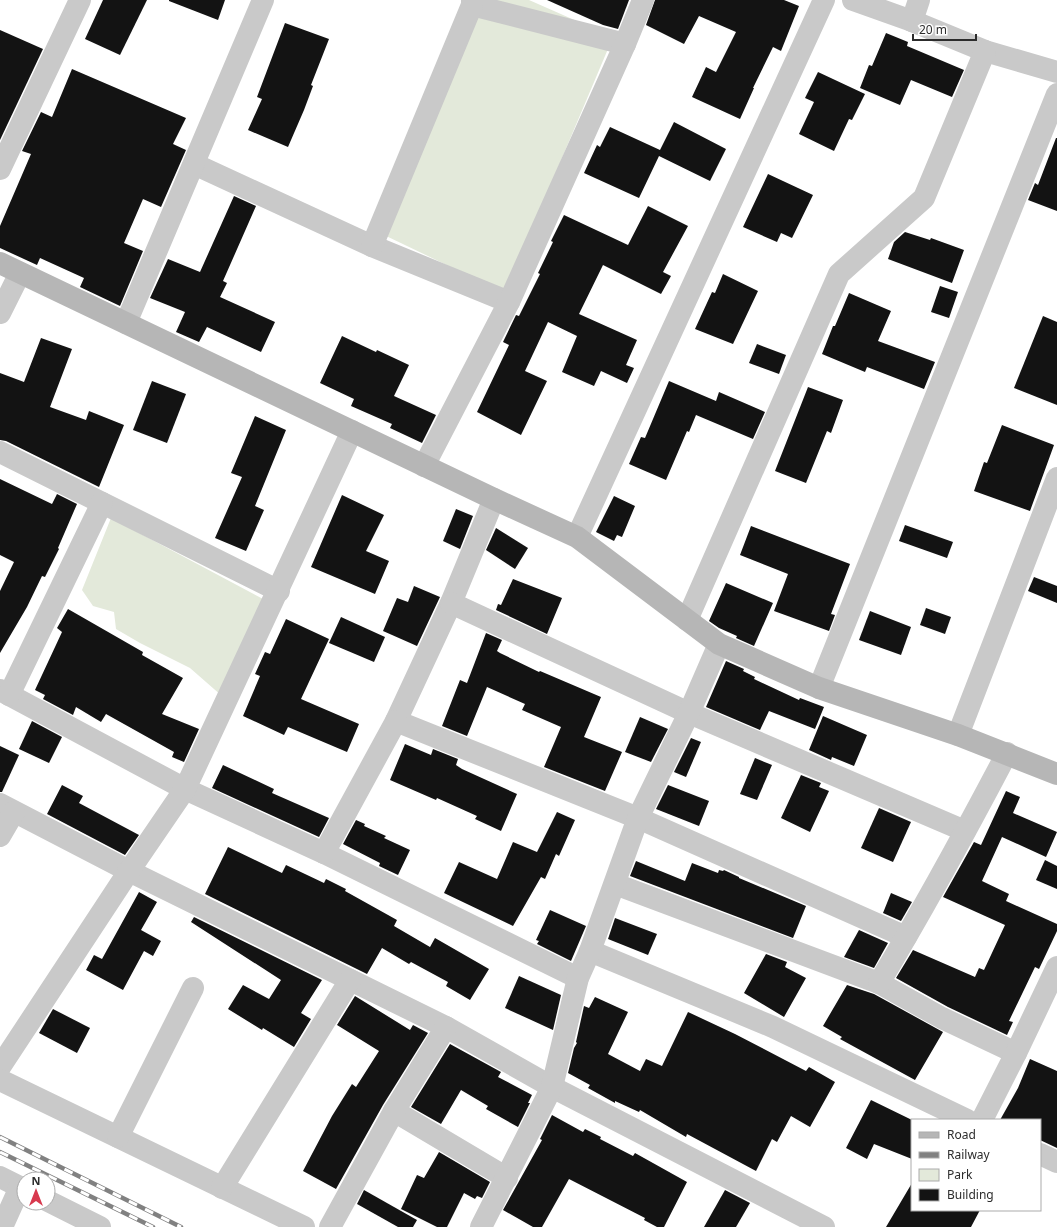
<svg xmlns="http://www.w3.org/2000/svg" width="1057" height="1227" font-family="'Noto Sans',sans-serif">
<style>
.green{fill:#e3e9da}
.building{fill:#131313}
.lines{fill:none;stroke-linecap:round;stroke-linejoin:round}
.street{stroke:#c9c9c9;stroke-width:22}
.secondary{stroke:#b6b6b6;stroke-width:22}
.rail-casing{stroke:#818181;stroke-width:4.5}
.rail{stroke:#fff;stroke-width:3;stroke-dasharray:9;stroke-linecap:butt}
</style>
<rect width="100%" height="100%" fill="#fff"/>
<g class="green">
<path d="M474,0H529L613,37L505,293L382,234Z"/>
<path d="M111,518L265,600L222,696L190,668L140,643L116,629L114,612L93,606L82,590Z"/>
</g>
<g class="building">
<path d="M103,0H147L120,55L85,39Z"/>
<path d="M169,0H225L218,20L169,1Z"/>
<path d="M547,0H629L618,29L603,25Z"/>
<path d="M655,0H784L799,6L781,51L773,47L753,88H754L740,119L692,97L706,67L716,72L736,32L699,16L684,44L646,25Z"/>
<path d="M285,23L329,39L311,85L313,86L304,110L288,147L248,130L262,99L257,97Z"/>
<path d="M0,30L43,49L0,140Z"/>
<path d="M886,33L908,42L907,46L964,70L952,97L911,80L900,105L860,88L869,65L872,66Z"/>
<path d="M72,69L186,118L173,144L186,150L161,207L143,199L124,243L143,251L120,306L80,287L84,278L40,258L37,265L0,248V226L31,154L22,151L41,112L52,117Z"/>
<path d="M818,72L865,94L852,120L849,119L834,151L799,134L814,102L805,98Z"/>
<path d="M674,122L726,149L710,181L659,156L639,198L584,173L597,145L600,147L610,127L660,150Z"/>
<path d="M1056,138H1057V211L1028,200L1035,183L1038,185Z"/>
<path d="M768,174L813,195L792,238L781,233L777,242L743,227Z"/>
<path d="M234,196L256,206L223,281L227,283L220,297L275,322L261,352L207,327L199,342L176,332L185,312L150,298L168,259L200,272Z"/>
<path d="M648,206L688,226L663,272L671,276L661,294L603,265L579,314L637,340L626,365L634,368L627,383L601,371L594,386L562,372L577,336L548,322L525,371L547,381L521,435L477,412L509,345L503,342L516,315L519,316L540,274L538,273L553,242L551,241L564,215L628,245Z"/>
<path d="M905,232L930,240L931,238L964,250L952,283L888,259L894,242Z"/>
<path d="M723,274L758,291L733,344L695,329L712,292L715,293Z"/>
<path d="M940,286L958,292L949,318L931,312Z"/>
<path d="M849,293L891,311L878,341L935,362L924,389L867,367L865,372L822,354L833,326H835Z"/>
<path d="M1043,316L1057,322V405L1014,388Z"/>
<path d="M342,336L376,352L377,350L409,365L394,396L436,415L422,443L390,428L392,424L351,406L354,399L320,383Z"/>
<path d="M41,338L72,349L50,407L86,420L89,411L124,425L99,487L6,441L0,440V373L24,382Z"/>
<path d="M757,344L786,355L779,374L749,363Z"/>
<path d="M152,381L186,394L167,443L133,430Z"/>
<path d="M669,381L716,401L719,392L765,412L753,439L696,415L689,432L687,431L666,480L629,464L641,437L645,438Z"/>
<path d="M808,387L843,400L831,433L827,431L806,483L775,471Z"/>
<path d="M255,416L286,430L255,506L264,510L246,551L215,538L242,477L231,473Z"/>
<path d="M1002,425L1054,445L1030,511L974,491L984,462L987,463Z"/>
<path d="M0,479L52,504L57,494L77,504L58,548L59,549L45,577L42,576L27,607L0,653V591L14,562L0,555Z"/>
<path d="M342,495L384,515L366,551L389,561L375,594L311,567Z"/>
<path d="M614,496L635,506L622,537L617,535L614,541L596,532Z"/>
<path d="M456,509L473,516L460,549L443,541Z"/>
<path d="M905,525L953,542L947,558L899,541Z"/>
<path d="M751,526L850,564L831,614L835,615L829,631L774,611L788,574L740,555Z"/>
<path d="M496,528L528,548L515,569L486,550Z"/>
<path d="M1034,577L1057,586V603L1028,591Z"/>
<path d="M513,579L562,598L547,634L496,610L498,604L501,605Z"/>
<path d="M726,583L773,603L754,646L736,638L737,636L719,628L709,621Z"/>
<path d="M414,586L440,597L417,646L383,631L397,598L408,602Z"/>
<path d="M926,608L951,617L945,634L920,625Z"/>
<path d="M68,609L143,652L142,655L183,678L162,714L199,729L184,762L172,757L174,752L106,714L101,722L76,707L73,715L43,699L45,695L35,690L62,632L57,628Z"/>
<path d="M870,611L911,627L901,655L859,640Z"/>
<path d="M341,617L385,637L374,662L329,643Z"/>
<path d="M286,619L329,639L301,699L359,724L347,752L288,727L284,735L243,716L260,676L255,674L265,652L270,654Z"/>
<path d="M486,633L502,640L497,651L500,653L539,672L540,671L601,697L584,737L622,752L605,791L544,767L561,727L522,710L525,704L487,687L467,736L442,726L460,680L467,683Z"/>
<path d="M726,661L744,669L743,671L755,677L754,679L799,700L800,698L824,707L815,729L769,711L760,730L706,707Z"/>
<path d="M823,716L867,735L854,766L832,757L831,760L809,750Z"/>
<path d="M640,717L668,729L651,762L625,752Z"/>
<path d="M32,721L62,737L49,763L19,749Z"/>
<path d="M691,738L701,742L686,777L674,772Z"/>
<path d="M405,744L431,755L433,749L458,759L456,765L462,769L517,794L501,831L475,819L477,816L437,798L436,800L390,780Z"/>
<path d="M0,746L19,755L2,792H0Z"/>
<path d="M755,758L772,765L757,800L740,794Z"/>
<path d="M223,765L274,789L272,793L329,818L319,837L212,788Z"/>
<path d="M801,775L821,783L819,787L829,791L810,832L781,818Z"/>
<path d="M62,785L83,796L79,803L139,835L125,855L47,814Z"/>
<path d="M668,785L709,801L699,826L656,809Z"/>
<path d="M1006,791L1020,797L1013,813L1057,832L1046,857L1002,837L982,881L1009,894L1006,901L1057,924V931L1039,969L1035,967L1009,1021L1013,1022L1007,1035L948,1007L896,978L913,950L975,977L979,968L984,970L1005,925L943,897L974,842L981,845Z"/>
<path d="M879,808L911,822L893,862L861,848Z"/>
<path d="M557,812L575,820L559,856L556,854L545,879L541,877L513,926L444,893L459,862L497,879L513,842L537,852Z"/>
<path d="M356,820L365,824L364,826L386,836L384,838L410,850L398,875L379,866L380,863L343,844Z"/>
<path d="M228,847L282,873L286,865L324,883L326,879L346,889L345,891L397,920L394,926L430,947L435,938L489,969L470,1000L446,986L448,982L411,962L409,964L382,948L367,974L205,894Z"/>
<path d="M1045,860L1057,866V889L1036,880Z"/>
<path d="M636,861L685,881L692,863L718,873L719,870L723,871L724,870L739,877V878L806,906L793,938L630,876Z"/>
<path d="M139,892L157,902L141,930L161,941L153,956L144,951L123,990L86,970L94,955L102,959Z"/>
<path d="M891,893L912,902L901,921L883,913Z"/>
<path d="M550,910L586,926L571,961L537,944L539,941L536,940Z"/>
<path d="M194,917L322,980L301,1013L311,1019L294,1047L263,1028L262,1030L228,1009L243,985L269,999L281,980L191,922Z"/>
<path d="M615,918L657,934L648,955L608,939Z"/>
<path d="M859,930L888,943L874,968L844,957Z"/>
<path d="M766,954L787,962L785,967L806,978L784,1017L744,993Z"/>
<path d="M519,976L561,995L553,1030L505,1008Z"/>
<path d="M847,985L874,994L943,1032L915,1080L840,1039L842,1037L823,1026Z"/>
<path d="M355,996L410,1030L413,1025L428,1033L383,1105L336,1189L303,1171L332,1116L352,1084L356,1087L379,1051L337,1025Z"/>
<path d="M595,997L628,1012L608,1054L640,1071L646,1059L662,1066L688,1012L735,1034L806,1071L809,1067L835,1082L810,1127L791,1116L777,1142L772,1139L756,1171L687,1134L686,1137L640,1110L639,1112L615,1101V1103L588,1088L590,1085L568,1073L574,1048L577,1043L576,1042L584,1006L589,1008Z"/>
<path d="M53,1009L90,1028L77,1053L39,1033Z"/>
<path d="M450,1044L501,1072L498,1077L532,1095L528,1103H530L518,1127L486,1109L488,1106L461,1090L441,1124L411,1107Z"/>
<path d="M1030,1059L1057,1071V1148L1040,1140V1120H1000L1018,1088Z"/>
<path d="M871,1100L912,1120V1159L874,1144L867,1159L846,1148Z"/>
<path d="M552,1115L583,1132L585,1129L601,1137L600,1139L633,1156L635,1153L687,1182L664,1227H657L644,1220L645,1218L569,1179L542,1227H533L503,1210L542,1140L540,1139Z"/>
<path d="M439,1152L490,1182L482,1198L477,1196L475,1199L464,1193L447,1227H437L401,1209L417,1175L424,1178Z"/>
<path d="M912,1183V1210H980L971,1227H886Z"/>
<path d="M364,1190L417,1220L413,1227H398L357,1204Z"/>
<path d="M725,1190L750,1203L736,1227H704Z"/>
</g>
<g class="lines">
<g class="street">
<path d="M853,0L912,21L985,51L1057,72"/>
<path d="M472,5L625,44"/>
<path d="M912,21L919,0"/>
<path d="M194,164L372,246L509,302"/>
<path d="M0,169L80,0"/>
<path d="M372,246L472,5V0"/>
<path d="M0,313L20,273"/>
<path d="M126,323L263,0"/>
<path d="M0,452L279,591"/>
<path d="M424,466L509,302L625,44L643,0"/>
<path d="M494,499L451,603L396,721L638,818L906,937"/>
<path d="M577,537L824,0"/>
<path d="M451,603L689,713L965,831"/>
<path d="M687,620L839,274L924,198L985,51"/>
<path d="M819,688L1057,94"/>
<path d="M0,690L185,789L324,853L578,978"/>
<path d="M9,695L102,503"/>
<path d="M958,735L1057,478"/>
<path d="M0,804L129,871L446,1027L552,1087L824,1227"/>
<path d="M0,836L14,812"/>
<path d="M324,853L396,721"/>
<path d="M615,884L879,983L942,1018L1016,1053"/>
<path d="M590,951L773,1027L967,1120"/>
<path d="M879,983C924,908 966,831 1007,753"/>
<path d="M0,1067L129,871L185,789L352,431"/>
<path d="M0,1080L304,1227"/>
<path d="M394,1111L507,1178"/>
<path d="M982,1120L1016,1053L1057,967"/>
<path d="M118,1137L193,988"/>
<path d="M1040,1154L1057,1162"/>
<path d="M0,1177L24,1189"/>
<path d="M222,1188L350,980"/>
<path d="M48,1201L100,1227"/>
<path d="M2,1227L20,1187"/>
<path d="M330,1227L394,1111L446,1027"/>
<path d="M481,1227L552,1087L578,978L590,951L638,818L689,713L719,644"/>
</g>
<path class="secondary" d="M0,263L494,499L577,537L719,644L819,688L958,735L1057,774"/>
<defs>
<g id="rail">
<path d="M0,1137L181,1227"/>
<path d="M0,1152L153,1227"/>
</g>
</defs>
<use href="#rail" class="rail-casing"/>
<use href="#rail" class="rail"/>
</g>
<rect x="911" y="1119" width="130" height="92" fill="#ffffff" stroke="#ababab"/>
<rect x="919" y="1132" width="20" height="6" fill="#b6b6b6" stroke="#ababab"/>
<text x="947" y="1139" font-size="12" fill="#2c2c2c">Road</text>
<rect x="919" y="1152" width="20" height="6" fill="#818181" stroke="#ababab"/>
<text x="947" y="1159" font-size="12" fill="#2c2c2c">Railway</text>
<rect x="919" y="1169" width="20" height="12" fill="#e3e9da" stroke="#ababab"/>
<text x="947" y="1179" font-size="12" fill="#2c2c2c">Park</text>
<rect x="919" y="1189" width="20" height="12" fill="#131313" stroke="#ababab"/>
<text x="947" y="1199" font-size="12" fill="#2c2c2c">Building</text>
<g transform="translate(36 1191)"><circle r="19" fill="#ffffff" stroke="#ababab"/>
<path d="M0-3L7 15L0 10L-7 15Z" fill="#d8394e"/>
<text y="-6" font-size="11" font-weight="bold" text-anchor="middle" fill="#2c2c2c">N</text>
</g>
<path d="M913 34v6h63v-6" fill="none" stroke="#2c2c2c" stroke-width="2"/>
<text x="919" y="34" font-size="12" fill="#2c2c2c" stroke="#ffffff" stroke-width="3" paint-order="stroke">20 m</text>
</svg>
